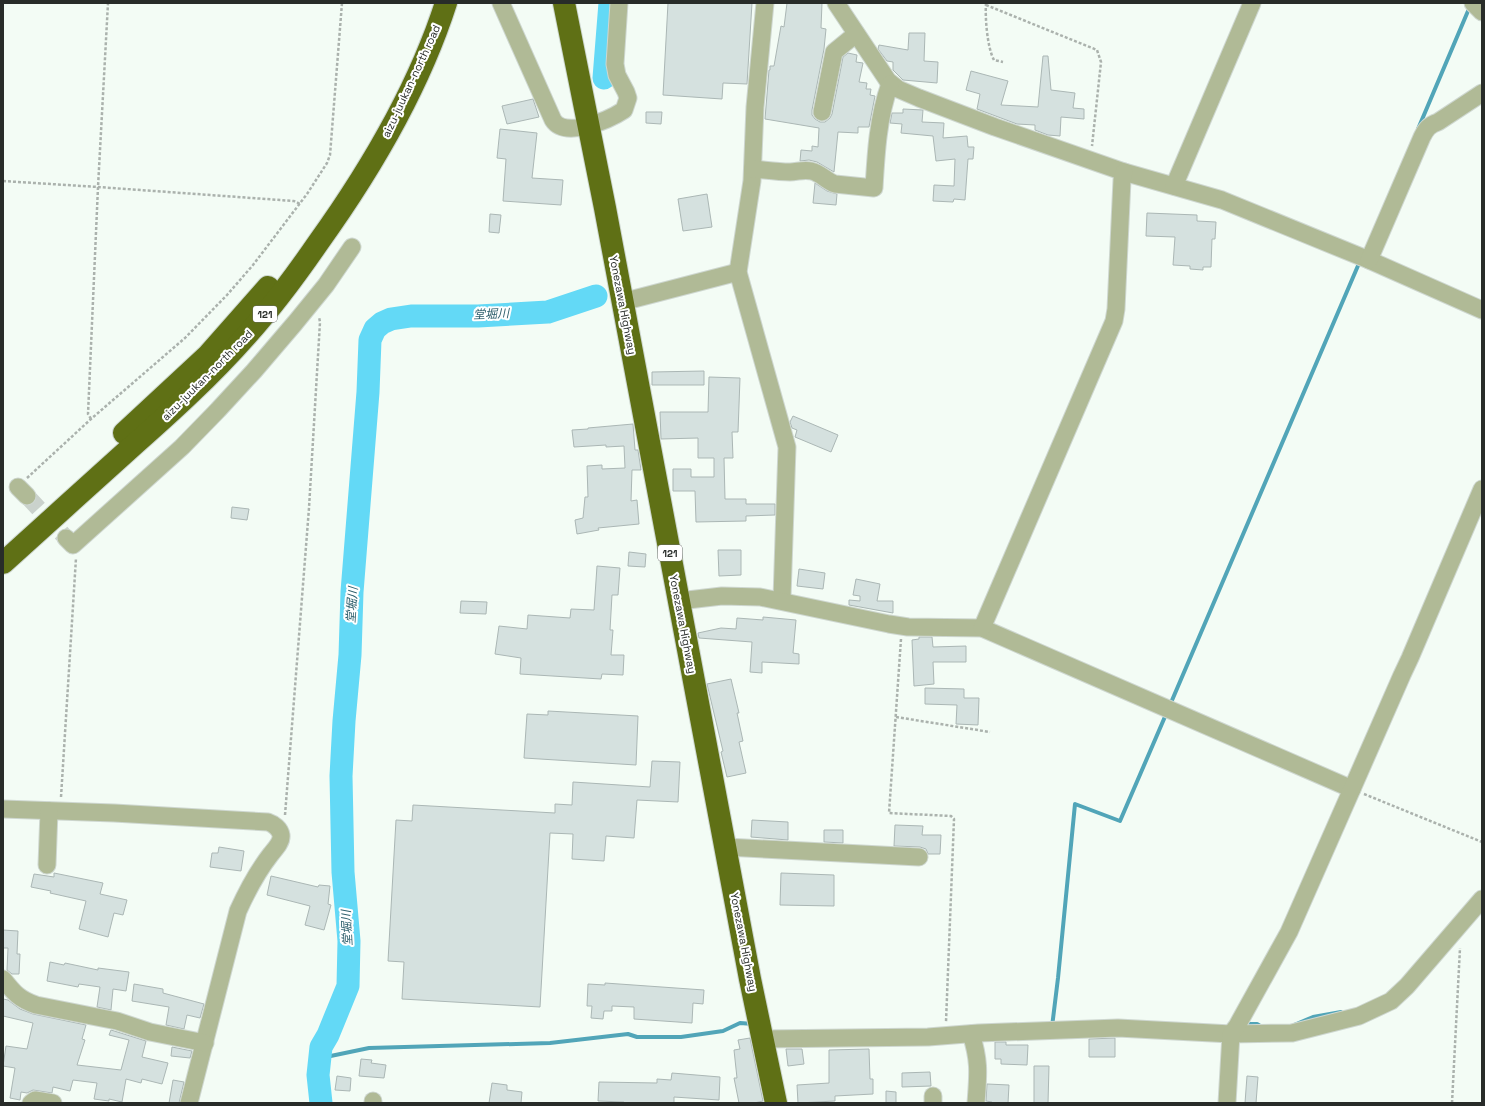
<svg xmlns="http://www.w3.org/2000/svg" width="1485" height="1106" font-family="'Space Grotesk','Noto Sans JP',sans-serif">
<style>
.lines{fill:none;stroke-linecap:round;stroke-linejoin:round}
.stream{stroke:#51a5b8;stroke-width:4}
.river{stroke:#63d9f6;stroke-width:23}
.building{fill:#d5e1df;stroke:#abb7b5}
.minor-tunnel{stroke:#cad2cc;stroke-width:17;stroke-dasharray:17 8;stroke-linecap:butt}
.minor-casing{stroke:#ced7d0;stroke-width:19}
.highway-casing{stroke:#ced7d0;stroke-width:24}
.path{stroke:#abb2ad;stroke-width:2.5;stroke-dasharray:3 2;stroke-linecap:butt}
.minor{stroke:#b0ba96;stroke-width:17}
.highway{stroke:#5f7015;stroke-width:22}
.labels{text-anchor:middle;stroke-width:4;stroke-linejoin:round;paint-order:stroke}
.shield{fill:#fff;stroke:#686b69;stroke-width:1}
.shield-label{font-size:10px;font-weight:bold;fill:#282c29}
.street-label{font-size:11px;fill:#282c29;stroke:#fff}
.water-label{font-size:12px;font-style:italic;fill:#2c5d6a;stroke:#fff}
</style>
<rect width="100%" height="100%" fill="#f3fcf5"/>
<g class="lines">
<g class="stream">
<path d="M1418,129L1468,11L1471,7"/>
<path d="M1170,705L1360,261"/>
<path d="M1244,1024H1257L1262,1027"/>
<path d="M1294,1025L1313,1017L1341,1012"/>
<path d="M1052,1027L1058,978L1075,804L1120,821L1167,712"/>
<path d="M321,1058L369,1048L550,1043L628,1034L637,1037H681L723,1031L740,1023L753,1024"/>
</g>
<g class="river">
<path d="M604,78L610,3"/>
<path d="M321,1103L318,1075L321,1047L328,1035L348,986L349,941L343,872L341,776L344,721L350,655L352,592L368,392L370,340L375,329L382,323L391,319L411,316H478L548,312L596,296"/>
</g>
</g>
<g class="building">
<path d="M668,3H752L747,84L723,83L722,99L663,95Z"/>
<path d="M787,3H822L821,28L826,29L824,49L812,110V115L815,119L820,122H825L830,118L832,114L843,57L848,53L857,55L856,62L863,63L859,82L867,83L866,89H871L870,95L875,96L869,127H858V133L838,132L834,172L817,162L809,160L800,161L801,150L812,151V146L818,147L819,128L765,119L769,70H770V66H774L781,26L784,27Z"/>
<path d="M909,33H925L924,61L938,62L937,83L903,80L893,70V62L887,61L878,49L879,45L908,50Z"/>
<path d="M1043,56H1048L1051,90L1075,93L1073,108L1084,109V119L1061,117L1060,136L1048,135L1035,130V125L1017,124L977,109L980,94L966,90L971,71L1008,81L1001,105L1038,107Z"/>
<path d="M533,99L539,117L507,124L502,106Z"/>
<path d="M903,109L923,110L922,122L944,123L943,138L967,136L968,147H974L973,159H968L965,200L954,199L953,202L933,201L934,185L954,186L955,159L936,161L933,136L901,133L902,124L890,123L892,113H903Z"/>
<path d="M646,112H662L661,124L646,123Z"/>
<path d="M500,129L537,133L532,178L563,180L561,205L503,201L506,159L497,158Z"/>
<path d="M815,183L827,191L837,194L836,205L813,203Z"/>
<path d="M707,194L712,227L683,231L678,199Z"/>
<path d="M1147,213L1197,215V221L1216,222L1215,239H1212L1211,267H1203V270L1190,269V266L1173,265L1175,237L1146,236Z"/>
<path d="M490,214L501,215L499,233L489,232Z"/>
<path d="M704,371V385H652V372Z"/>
<path d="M709,377L740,378L738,432H732L733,458H724L725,499H746V504H775V515L746,516V521L696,522L695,491H673V469H691V477H714V458H698V438L661,439L660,412H708Z"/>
<path d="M793,416L838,435L831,452L795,437L797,430L792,428L790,422Z"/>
<path d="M633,424L635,450H638L641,470H632L631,501L637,500L639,524L598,528L599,530L577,534L575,520L583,518L585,497H588L587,466L602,465V469L625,468L624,446L606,447V445L574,447L572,430L588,429V428Z"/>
<path d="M232,507L249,509L247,520L231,518Z"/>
<path d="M718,550H741V575L719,576Z"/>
<path d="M629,552L646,554L645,567L628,566Z"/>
<path d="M597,566L620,568L618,595H612L610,630H613L611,655H624L623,675L602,674L601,679L520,674L521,658L495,654L499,626L527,629L528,615L570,618L571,609L594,610Z"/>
<path d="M799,569L825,573L823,589L797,586Z"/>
<path d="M856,579L880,584L877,601H893V613L849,605V600L860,601V596L853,595Z"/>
<path d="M461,601L487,602L486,614L460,613Z"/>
<path d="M763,617L796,620L793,653L799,654V664L762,662V673L750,672L752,642L699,638L698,633L721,628L736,629L737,618L763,620Z"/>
<path d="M919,637H932L933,647L966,646V662H933L934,684L914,686L912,640L919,639Z"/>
<path d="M731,679L739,713H737L743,741L739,742L746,773L727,777L721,752L723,751L707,684Z"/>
<path d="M925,688L964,689V698H979L978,725L956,724L957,705L925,704Z"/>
<path d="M548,711L638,716L636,765L524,758L527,714L548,715Z"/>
<path d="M652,761L680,762L678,802L637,800L634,838L606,836L604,861L572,859L573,834L550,833L540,1007L402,999L404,962L388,961L396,820L412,821L413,805L555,813V804L572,805L573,782L650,787Z"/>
<path d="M752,820L788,822V840L751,837Z"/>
<path d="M895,825L923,826L922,835H941L940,854H928L926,849L920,847L894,846Z"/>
<path d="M824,830H843V843L824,842Z"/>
<path d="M219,847L244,851L241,871L210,867L212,853H218Z"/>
<path d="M54,873L103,883L100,894L127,900L123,915L114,913L108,937L79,929L86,901L50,893L51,891L31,887L34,874L54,877Z"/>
<path d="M781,873L834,875V906L780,905Z"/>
<path d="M271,876L318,887L319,885L330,886L328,904L331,905L324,930L305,925L310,906L267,895Z"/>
<path d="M3,930L18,931L17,954H20L19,974H12L7,970L8,948H3Z"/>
<path d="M50,962L64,965L65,963L98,970V968L129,972L126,991L113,989L111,1010L97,1007L100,987L79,984L78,987L47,981Z"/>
<path d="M605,983L704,990L703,1004L693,1003L692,1023L634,1019V1007L612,1006V1011H604L603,1019L591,1018L592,1006H587L588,984L605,985Z"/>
<path d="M134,984L163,989V993L204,1004L200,1018L187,1015L184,1029L166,1025L169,1007L132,1001Z"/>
<path d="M3,999L8,1000L20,1009L33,1014L86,1025L82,1039L85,1040L77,1065L121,1070L129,1040L109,1035L111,1030L146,1041L142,1057L168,1063L162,1084L142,1079L141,1083L126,1079L122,1102L109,1099V1101L94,1099L97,1083L73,1080L70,1091L53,1087L52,1093L33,1090L27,1093L21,1092L20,1100L10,1098L15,1068L3,1066L6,1046L27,1049L33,1023L3,1016Z"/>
<path d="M750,1038L763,1101L754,1103H739L734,1078H737L734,1050L740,1049L738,1040Z"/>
<path d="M1115,1038V1057H1089V1039Z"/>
<path d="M995,1042H1006V1045H1028L1027,1065L1001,1064V1059H995Z"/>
<path d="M172,1047L192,1051L190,1058L171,1056Z"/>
<path d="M786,1049H802L804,1064L788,1066Z"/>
<path d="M869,1049L870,1079H873V1094L835,1096V1101L798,1103L797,1085L829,1083V1050Z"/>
<path d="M361,1059L372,1060L371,1063L386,1065L384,1078L359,1076Z"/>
<path d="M1034,1066H1049L1048,1103H1034Z"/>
<path d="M930,1072L931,1086L902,1087V1073Z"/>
<path d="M672,1073L720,1077L719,1100L674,1097V1103H623L624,1102L598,1101L599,1082L657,1083V1079L671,1080Z"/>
<path d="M337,1076L351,1078L350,1091L335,1090Z"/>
<path d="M1247,1076L1258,1077L1256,1103H1245Z"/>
<path d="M173,1080L184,1082L179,1103H169Z"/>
<path d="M492,1083L507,1085V1090L522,1092L521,1103H489Z"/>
<path d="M987,1084L1009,1085L1008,1103H992V1102L986,1101Z"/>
<path d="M886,1091L896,1092V1103H886Z"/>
</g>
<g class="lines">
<path class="minor-tunnel" d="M27,496L66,538"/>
<defs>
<g id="minor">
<path d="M501,3L553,120C565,139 609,120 624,110L628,98L626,92L617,75L615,64L619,3"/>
<path d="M765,3L755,107L752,181L738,272L787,447L782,598"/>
<path d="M836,3L888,81L898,89L919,98L995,127L1124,172L1222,200L1369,260L1482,310"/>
<path d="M1473,3L1482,12"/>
<path d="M822,112L834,52L856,34"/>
<path d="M753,169C765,170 777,172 790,172C797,172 804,169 811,171C821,173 826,181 835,184L874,188C876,153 878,117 890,84"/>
<path d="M1174,186L1252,3"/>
<path d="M1369,260L1422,137C1426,129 1429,125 1438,122L1482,93"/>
<path d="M622,302L738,272"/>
<path d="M18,487L27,496"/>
<path d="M66,538L73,545L182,447L218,410L254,371L295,323L326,285L352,247"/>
<path d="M679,601L722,596L760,597L889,624L908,627L982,628L1352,789"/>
<path d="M982,628L1114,321L1116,309L1122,180L1124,172"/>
<path d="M3,809L114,813L268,822C274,824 280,829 281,835C282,842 275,849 271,854C257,872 247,891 238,911L189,1103"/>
<path d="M726,847L919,857"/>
<path d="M47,865L49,811"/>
<path d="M3,979C14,993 19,999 36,1005L117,1021L150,1032L205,1043"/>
<path d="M971,1034C980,1062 978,1075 976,1103"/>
<path d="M763,1039L928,1037L979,1033L1118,1028L1231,1034L1292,1033L1359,1016L1391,1001L1407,986L1482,899"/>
<path d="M933,1096V1103"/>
<path d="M373,1101V1103"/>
<path d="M31,1103L35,1100L53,1103"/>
<path d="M1227,1103L1231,1034L1237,1026L1289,932L1352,789L1402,675L1410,658L1482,489"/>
</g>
<g id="highway">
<path d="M564,3L605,208L750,979L776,1103"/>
<path d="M124,433L208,355L268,287"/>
<path d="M3,563C44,526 86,488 127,451C169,414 210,377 247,335C273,306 296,275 318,243C369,172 419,87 446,3"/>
</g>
</defs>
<use href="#minor" class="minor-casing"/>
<use href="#highway" class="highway-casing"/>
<g class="path">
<path d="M986,3C985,17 987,47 994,60L1003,62"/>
<path d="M986,5L1097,50L1101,62L1092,146"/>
<path d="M3,181L98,187L294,201L300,204"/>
<path d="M91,419L88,414L98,187L108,3"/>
<path d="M27,478L91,419L185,338L227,295L253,265L307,194L327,163L330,155L342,3"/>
<path d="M901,639L889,813L951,816L954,819L946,1022"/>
<path d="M896,717L990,732"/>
<path d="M1364,794L1482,842"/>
<path d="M61,797L76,558"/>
<path d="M285,815L309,508L320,322L319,317"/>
<path d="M1452,1103L1460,948"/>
</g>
<use href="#minor" class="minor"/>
<use href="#highway" class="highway"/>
</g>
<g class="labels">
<g class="shield">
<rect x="253" y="306" width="24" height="16" rx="3"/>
<rect x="658" y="545" width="24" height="16" rx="3"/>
</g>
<g class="shield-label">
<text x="265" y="318">121</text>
<text x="670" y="557">121</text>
</g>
<g class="street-label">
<text transform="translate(411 81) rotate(-65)" y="4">aizu-juukan-north road</text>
<text transform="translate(623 305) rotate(79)" y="4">Yonezawa Highway</text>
<text transform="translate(207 375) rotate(-45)" y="4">aizu-juukan-north road</text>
<text transform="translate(683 624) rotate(79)" y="4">Yonezawa Highway</text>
<text transform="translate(744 942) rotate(79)" y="4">Yonezawa Highway</text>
</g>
<g class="water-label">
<text transform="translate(491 314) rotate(-2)" y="4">堂堀川</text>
<text transform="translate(352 605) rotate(-86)" y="4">堂堀川</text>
<text transform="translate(347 928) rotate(-93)" y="4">堂堀川</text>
</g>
</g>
<rect width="1485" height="1106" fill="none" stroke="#282c29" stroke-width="8"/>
</svg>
